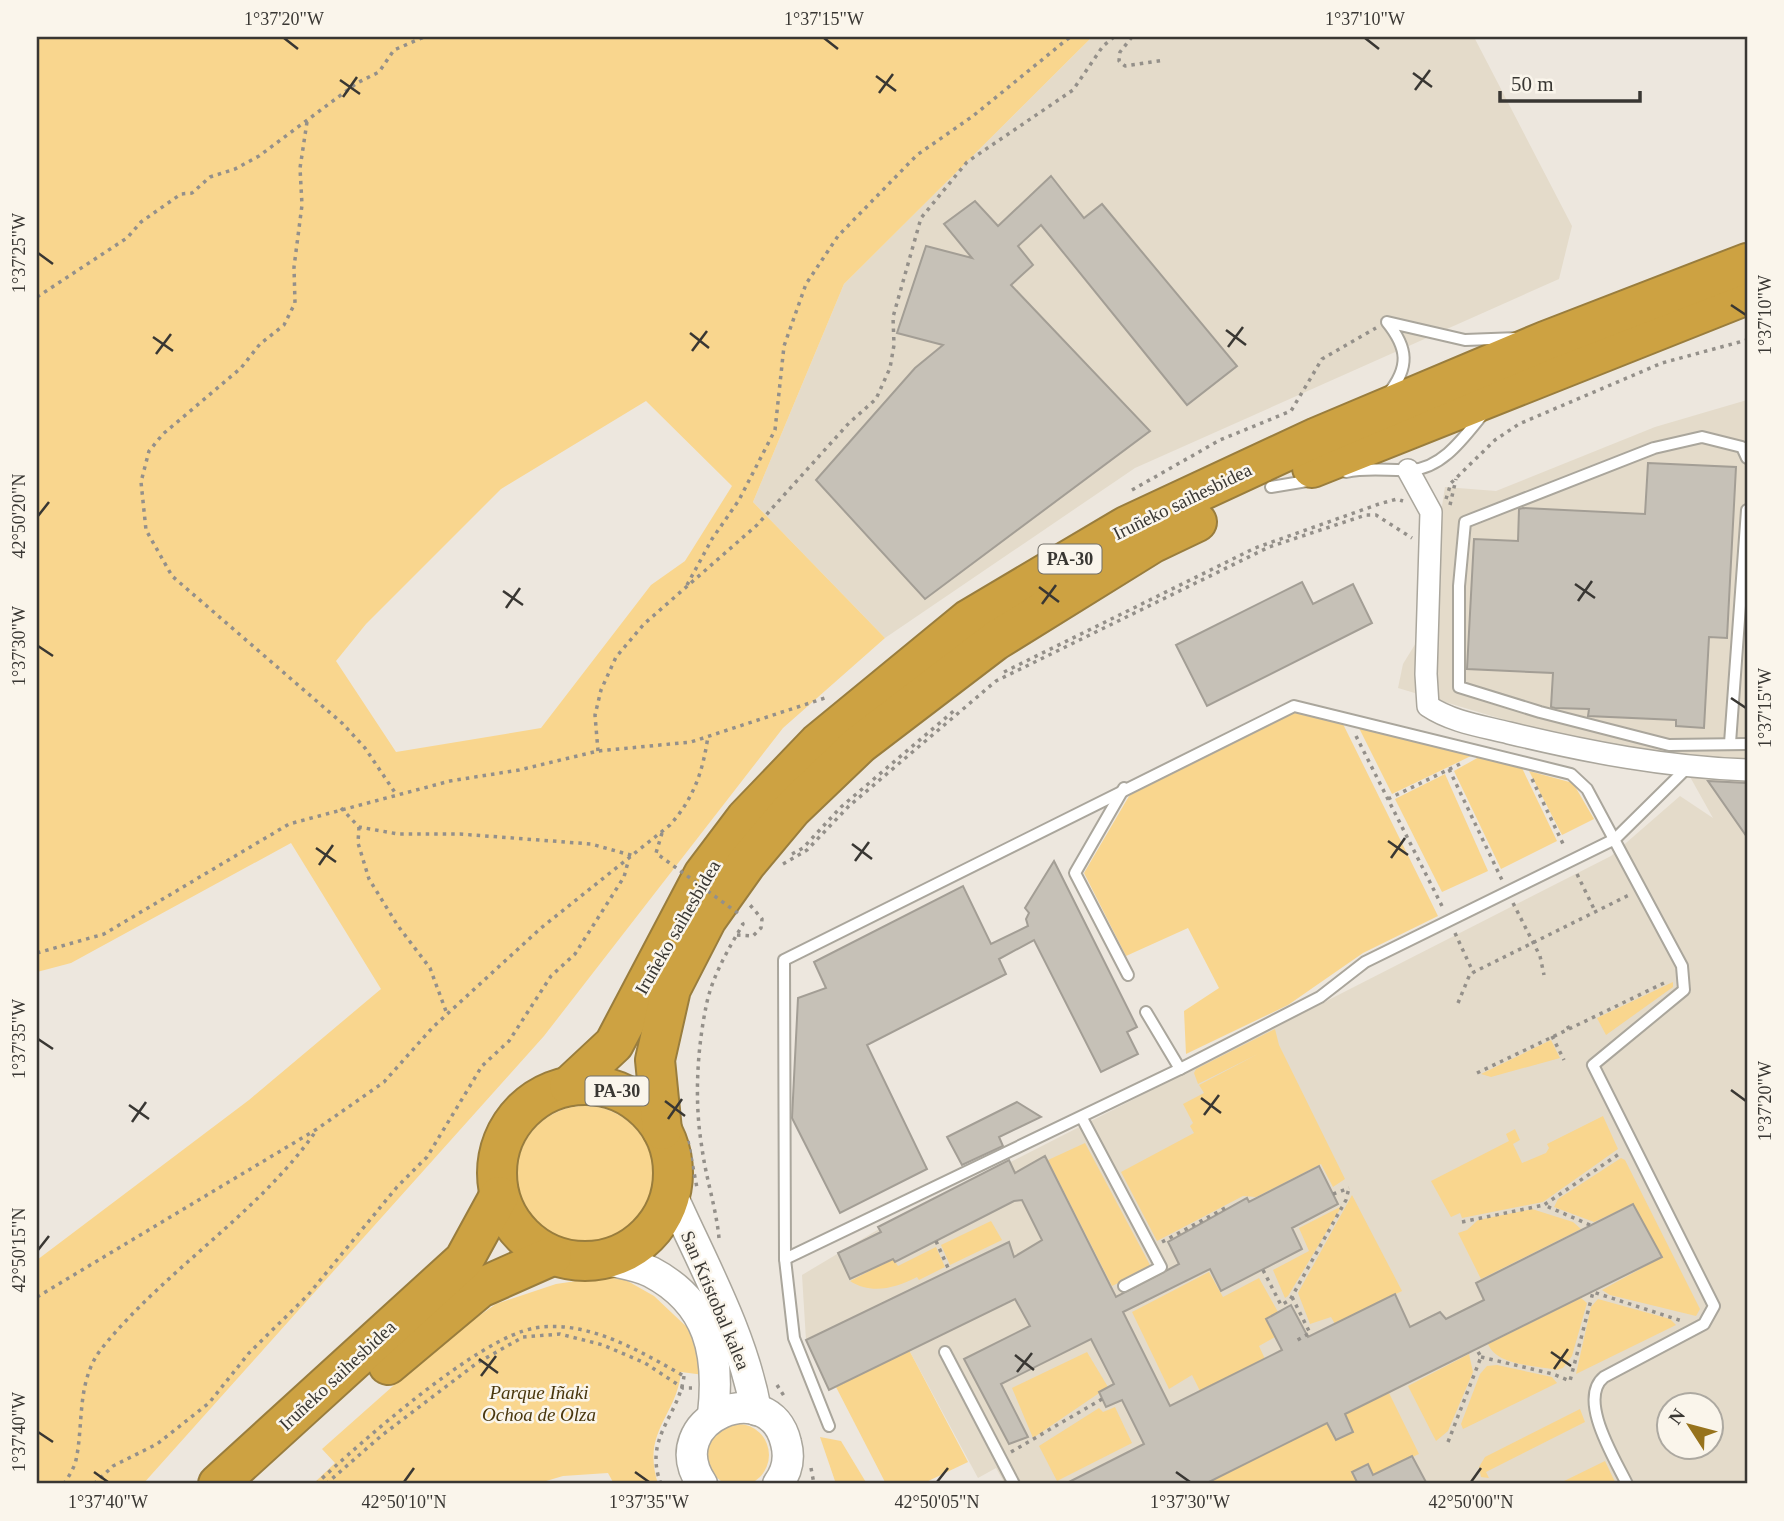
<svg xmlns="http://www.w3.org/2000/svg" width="1784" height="1521" font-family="Georgia,serif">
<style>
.built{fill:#e4dbca;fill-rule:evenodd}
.green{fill:#f9d68e;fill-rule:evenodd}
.building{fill:#c6c1b7;stroke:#a39e95;stroke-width:2}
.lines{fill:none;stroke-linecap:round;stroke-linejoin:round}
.lane-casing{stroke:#aaa69c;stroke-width:14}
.street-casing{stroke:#aaa69c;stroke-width:24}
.secondary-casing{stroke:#aaa69c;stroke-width:33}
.highway-casing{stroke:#997d3d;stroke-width:42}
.path{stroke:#94908a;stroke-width:3.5;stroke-dasharray:3.5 5;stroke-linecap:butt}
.lane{stroke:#fff;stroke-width:10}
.street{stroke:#fff;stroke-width:21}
.secondary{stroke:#fff;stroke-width:30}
.highway{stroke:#cda242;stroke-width:38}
.path-bridge{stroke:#94908a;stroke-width:3.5;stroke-dasharray:3.5 5;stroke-linecap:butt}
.ticks{fill:none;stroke:#393733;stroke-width:2.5}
.labels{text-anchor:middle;stroke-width:5;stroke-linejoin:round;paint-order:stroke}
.shield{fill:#faf5eb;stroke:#73706a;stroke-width:2}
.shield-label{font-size:18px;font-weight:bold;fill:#393733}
.street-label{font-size:19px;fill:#393733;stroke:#faf5eb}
.park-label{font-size:19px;font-style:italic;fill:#49370d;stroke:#faf5eb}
.neatline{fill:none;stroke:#393733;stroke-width:2.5}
.ticks-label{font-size:18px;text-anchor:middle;fill:#393733}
</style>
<rect width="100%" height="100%" fill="#ede7de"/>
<g class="built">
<path d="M1092,37H1474L1572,226L1559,279L1135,468L885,638L753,502L844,284Z"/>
<path d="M1747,400V1484H1005L996,1468L978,1478L909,1350L829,1390L806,1340L802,1275L879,1229L1611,856L1680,796L1713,818L1689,775L1398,688L1403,664L1422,633L1445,487L1496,491L1655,427ZM1668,1406H1710V1448H1668Z"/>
</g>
<g class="green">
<path d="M37,37H1092L844,284L753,502L885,638L783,728L544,1036L143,1484H37V1260L249,1100L381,989L291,843L71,963L37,972ZM646,401L732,486L685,561L651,585L541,728L396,752L336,661L366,624L501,489Z"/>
<path d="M1294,710L1343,724L1438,916L1363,953L1288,1005L1186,1054L1184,1011L1219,988L1188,928L1126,956L1084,873L1132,791Z"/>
<path d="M1359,728L1471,756L1392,794Z"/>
<path d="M1479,757L1522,768L1557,841L1501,869L1454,771Z"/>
<path d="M1529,771L1573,783L1594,819L1562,835Z"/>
<path d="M1445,774L1488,871L1442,892L1395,799Z"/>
<path d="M1673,982V987L1606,1035L1597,1018Z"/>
<path d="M1275,1029L1279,1045L1345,1179L1333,1187L1321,1164L1256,1197L1243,1196L1157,1241L1121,1172L1194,1133L1190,1126L1193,1123L1183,1104L1204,1093L1199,1085L1258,1054L1198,1084L1194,1073L1196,1069Z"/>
<path d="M1551,1040L1560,1058L1491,1077L1481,1074Z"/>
<circle cx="585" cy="1174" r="68"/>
<path d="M1603,1116L1618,1149L1543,1202L1462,1218L1460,1213L1451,1217L1431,1181L1509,1141L1506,1134L1515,1129L1520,1140L1513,1144L1522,1163L1546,1153L1549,1148L1547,1144Z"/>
<path d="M1085,1143L1151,1267L1112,1286L1048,1160Z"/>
<path d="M1621,1158L1625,1160L1700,1309L1696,1316L1610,1295L1602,1290L1662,1257L1633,1204L1594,1222L1554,1207L1558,1199Z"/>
<path d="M1352,1195L1402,1291L1335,1324L1331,1317L1310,1324L1298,1293Z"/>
<path d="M1342,1206L1288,1296L1285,1298L1273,1270L1309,1251L1299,1228Z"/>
<path d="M1532,1209L1573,1222L1581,1229L1481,1279L1458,1233L1467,1230L1478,1220Z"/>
<path d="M991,1221L1002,1240L950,1265L941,1245Z"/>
<path d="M936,1247L945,1267L919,1280L917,1277C895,1288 872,1295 850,1281L893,1259L898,1266Z"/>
<path d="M1209,1272L1223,1297L1259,1278L1278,1312L1267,1319L1275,1337L1259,1346L1265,1359L1200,1391L1192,1375L1169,1389L1132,1312Z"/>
<path d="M617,1275L654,1296L691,1331L704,1375L681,1372C677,1416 641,1431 658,1484H614L608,1473L563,1476L536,1484H313L335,1463L322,1449L446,1339L496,1304L556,1284Z"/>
<path d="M1581,1298L1587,1303L1572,1356L1563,1368L1556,1370C1535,1365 1497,1366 1488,1344Z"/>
<path d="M1598,1299L1670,1319L1676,1325L1576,1374L1591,1307Z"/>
<path d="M909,1350L968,1462L922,1484H886L836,1387Z"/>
<path d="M1087,1352L1108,1387L1033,1438L1012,1388Z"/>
<path d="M1469,1354L1473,1372L1448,1431L1436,1441L1408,1386Z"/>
<path d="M1497,1365L1552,1377L1557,1383L1463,1429L1461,1424L1480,1374L1487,1366Z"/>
<path d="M1389,1393L1419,1454L1373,1475L1368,1464L1352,1472L1357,1482L1353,1484H1205L1327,1423L1336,1440L1353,1432L1345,1414Z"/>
<path d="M1115,1407L1132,1443L1057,1481L1039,1446L1099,1408L1103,1412Z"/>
<path d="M1580,1409L1585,1422L1486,1472L1489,1478L1481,1477L1479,1467L1485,1457Z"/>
<circle cx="738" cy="1455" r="31"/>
<path d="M820,1437L841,1441L867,1484H836Z"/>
<path d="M1605,1461L1616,1484H1558Z"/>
</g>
<g class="building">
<path d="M1051,176L1084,218L1102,204L1237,366L1187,405L1041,225L1018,246L1033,265L1011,285L1150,431L925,599L816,480L915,368L943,345L897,333L926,246L972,258L944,224L975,201L998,226Z"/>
<path d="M1648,463L1736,467L1727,638L1709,637L1704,728L1676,726V720L1588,716L1589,709L1555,708L1551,707L1553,673L1467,669L1474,539L1518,541L1519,509L1523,508L1645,514Z"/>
<path d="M1302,582L1313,604L1353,584L1372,623L1207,706L1176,645Z"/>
<path d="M1708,781L1747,783V837Z"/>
<path d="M1054,861L1137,1027L1127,1032L1138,1054L1101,1072L1034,940L999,959L1006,974L867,1045L927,1169L840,1213L792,1118L798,998L826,988L814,962L963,886L991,944L1028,926L1026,919L1029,913L1025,908Z"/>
<path d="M1017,1102L1041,1117L999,1137L1003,1146L962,1165L947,1137Z"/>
<path d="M1045,1156L1116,1297L1179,1264L1168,1242L1247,1198L1249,1202L1319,1166L1338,1204L1292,1228L1302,1249L1221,1291L1210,1269L1123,1312L1170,1406L1282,1350L1266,1319L1291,1305L1308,1337L1395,1294L1410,1327L1440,1312L1446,1319L1484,1300L1476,1283L1633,1204L1662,1257L1345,1414L1353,1432L1336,1440L1327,1423L1205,1484H1065L1144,1444L1122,1400L1106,1407L1099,1392L1114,1384L1091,1339L1001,1384L1028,1437L1009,1444L964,1359L1030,1326L1015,1299L829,1390L806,1340L1009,1242L1014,1257L1042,1240L1022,1200L1014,1201L895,1262L893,1259L850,1279L838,1253L881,1232L878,1227L1009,1160L1015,1173Z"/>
<path d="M1412,1456L1427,1484H1353L1357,1482L1352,1472L1368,1464L1373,1475Z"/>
</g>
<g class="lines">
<defs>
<g id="lane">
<path d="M1388,394C1410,367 1408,348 1387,322L1465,340L1518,338"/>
<path d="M1747,458L1742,447L1702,437L1654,448L1465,522L1459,586V687L1540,712L1669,745L1747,744"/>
<path d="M1346,472C1368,467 1389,471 1411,470C1443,468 1464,437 1483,414"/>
<path d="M1271,487L1313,480"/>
<path d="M1730,743L1747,510"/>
<path d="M1124,788L1075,873L1128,975"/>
<path d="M1180,1069L1320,997L1365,962L1615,839L1689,766"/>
<path d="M1082,1118L1161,1267L1124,1286"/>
<path d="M785,1259L1180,1069L1146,1012"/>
<path d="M945,1352L1014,1484"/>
<path d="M829,1426L794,1338L785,1259L784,960L1294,706L1571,774L1587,789L1682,966L1684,990L1593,1065L1714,1306L1704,1324L1604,1377C1577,1399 1615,1459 1627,1484"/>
</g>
<path id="street" d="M1408,470L1431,512L1426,674L1428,706C1452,722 1481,726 1509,733C1588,752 1666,767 1747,770"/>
<g id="secondary">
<path d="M671,1193C702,1263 742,1333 756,1410"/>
<path d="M604,1259C619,1263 637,1265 651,1272C710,1303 720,1354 713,1415"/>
<path d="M702,1484C658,1419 770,1373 786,1443C790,1458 787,1472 778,1484"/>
</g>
<g id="highway">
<path d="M1312,468L1747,295"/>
<circle cx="585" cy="1173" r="88"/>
<path d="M569,1086L614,1044L703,875L746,818L818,743L969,619L1126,526L1317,437L1545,341L1747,263"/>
<path d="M662,1130L655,1060L671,989L707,919L746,864L792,809L860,744L995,641L1153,543L1197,522"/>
<path d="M388,1365L480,1288L552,1256"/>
<path d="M218,1484L464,1260L499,1196"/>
</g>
</defs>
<use href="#lane" class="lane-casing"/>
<use href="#street" class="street-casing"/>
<use href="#secondary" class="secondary-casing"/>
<use href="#highway" class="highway-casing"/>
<g class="path">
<path d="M1132,37L1120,52L1119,61L1125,66L1165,60"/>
<path d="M307,122L300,168L302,205L294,267L295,303L284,325L260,344L241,368L163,434L149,451L141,482L146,530L172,576L342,723L365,748L396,794"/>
<path d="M37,297L127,238L141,222L181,194L192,193L210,177L235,169L259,156L357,83L379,72L394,50L424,37"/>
<path d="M1132,490L1220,440L1291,411L1322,359L1376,328"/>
<path d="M1446,499L1451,483L1495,440L1519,424L1662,363L1747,340"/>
<path d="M1450,505L1456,479"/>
<path d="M687,585L712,539L739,500L775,430L784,346L806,284L838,236L917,155L973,116L1070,37"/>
<path d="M1004,672L1255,548L1379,504L1397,499L1403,501"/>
<path d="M1356,736L1444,910"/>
<path d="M598,751L595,715L601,690L616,657L644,624L757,525L849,423L876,399L890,368L894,345L893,317L921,218L967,162L1073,90L1103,46L1114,37"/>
<path d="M1449,769L1502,880"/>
<path d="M1532,779L1565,848"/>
<path d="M1388,799L1462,763"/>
<path d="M341,808L359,827L398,834H460L591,844L634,856"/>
<path d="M359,827L358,843L369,879L398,926L430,968L447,1014"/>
<path d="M792,854L803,848L841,807L956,709"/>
<path d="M783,864L807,850L849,806L996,681L1269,547L1366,515H1376L1412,538"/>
<path d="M1577,874L1595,911"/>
<path d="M1513,903L1540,956L1544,975"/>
<path d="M1455,933L1473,972"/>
<path d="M737,935L753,936L761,928L762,919L750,905"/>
<path d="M37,953L104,934L289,824L450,781L519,770L598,751L691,742L828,697"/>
<path d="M1458,1003L1470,974L1629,895"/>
<path d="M1569,1029L1668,981"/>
<path d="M1552,1036L1564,1060"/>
<path d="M1477,1073L1569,1029L1567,1025"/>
<path d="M688,1141L697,1188"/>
<path d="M1333,1194L1349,1188"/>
<path d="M1462,1222L1544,1205"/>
<path d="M1590,1225L1544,1205L1622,1152"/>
<path d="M719,1238C716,1207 706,1179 702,1148C694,1102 697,1048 707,1002C713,975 729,948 743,924L740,918"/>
<path d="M936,1241L949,1270"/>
<path d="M1162,1242L1229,1206"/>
<path d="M1263,1270L1281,1305L1290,1300L1346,1200L1349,1188"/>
<path d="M37,1297L317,1129L384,1082L433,1027L541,928L670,825C694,798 703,771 708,736"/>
<path d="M1292,1297L1310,1333L1296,1341"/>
<path d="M1481,1357L1553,1374L1570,1381L1593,1292L1682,1321"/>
<path d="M777,1385L786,1399"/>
<path d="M1448,1442L1481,1357L1477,1350"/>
<path d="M1011,1452L1102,1399"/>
<path d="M811,1468L814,1484"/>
<path d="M64,1484C68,1477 74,1469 76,1460C84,1423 76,1381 102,1348C166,1269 258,1214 316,1131"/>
<path d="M94,1484L113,1466L157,1444L209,1403L249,1353L308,1295L397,1187L427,1157L482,1066L509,1041L551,976L575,954L624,877L628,862"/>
<path d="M316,1484C360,1443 479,1337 535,1328C588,1319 641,1352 684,1376"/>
<path d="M326,1484L381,1436L477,1363L523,1337L560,1334L603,1345L645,1363L683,1388H692"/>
<path d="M661,1484C643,1438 679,1416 684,1376"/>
</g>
<use href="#lane" class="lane"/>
<use href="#street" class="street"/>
<use href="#secondary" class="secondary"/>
<use href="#highway" class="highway"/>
<path class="path-bridge" d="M662,833L656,853L739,914"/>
</g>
<path class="ticks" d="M284,38L298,49M824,38L838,49M1365,38L1379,49M1413,73L1432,87M876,76L896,91M340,80L360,94M1415,90L1430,70M879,93L893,74M343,97L357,77M38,253L53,264M1731,305L1746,315M1226,330L1246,345M690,333L709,348M153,337L173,351M1228,347L1243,327M692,351L707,331M156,354L171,334M38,516L49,502M1575,584L1595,598M1039,587L1059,602M503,591L523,605M1578,601L1592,581M1042,604L1056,585M506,608L520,588M38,646L53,656M1731,698L1746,708M1388,841L1408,855M852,844L872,859M316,848L336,862M1391,858L1405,838M855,861L869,842M319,865L333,845M38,1039L53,1049M1731,1090L1746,1101M1201,1098L1221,1113M665,1101L685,1116M129,1105L149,1119M1204,1115L1219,1095M668,1119L682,1099M132,1122L146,1102M38,1250L49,1236M1551,1352L1571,1366M1015,1355L1034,1370M479,1359L498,1373M1554,1369L1568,1349M1017,1372L1032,1353M481,1376L496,1356M38,1432L53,1442M94,1472L108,1482M635,1472L649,1482M1176,1472L1190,1482M404,1482L414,1468M937,1482L948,1468M1471,1482L1481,1468"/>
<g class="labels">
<g class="shield">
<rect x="1038.5" y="544.5" width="63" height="29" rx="5"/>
<rect x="585.5" y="1076.5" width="63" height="29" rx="5"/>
</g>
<g class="shield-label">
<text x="1070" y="565">PA-30</text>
<text x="617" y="1097">PA-30</text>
</g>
<g class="street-label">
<text transform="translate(1182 501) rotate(-26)" y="7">Iruñeko saihesbidea</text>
<text transform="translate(677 927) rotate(-60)" y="7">Iruñeko saihesbidea</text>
<text transform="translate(716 1300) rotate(67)" y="7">San Kristobal kalea</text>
<text transform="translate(337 1375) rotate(-43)" y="7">Iruñeko saihesbidea</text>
</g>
<g class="park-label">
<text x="539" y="1399">Parque Iñaki<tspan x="539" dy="22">Ochoa de Olza</tspan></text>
</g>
</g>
<rect width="1784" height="1521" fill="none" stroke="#faf5eb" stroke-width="77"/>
<g transform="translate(1690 1426) rotate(306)"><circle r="33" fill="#faf5eb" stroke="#ada9a1" stroke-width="2"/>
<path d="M0-5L12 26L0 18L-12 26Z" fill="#97731c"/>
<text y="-10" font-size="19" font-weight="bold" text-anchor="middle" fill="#393733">N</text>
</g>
<path d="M1500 91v10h140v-10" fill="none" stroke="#393733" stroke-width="3.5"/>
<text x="1511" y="91" font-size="21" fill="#393733" stroke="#faf5eb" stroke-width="5" paint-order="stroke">50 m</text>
<rect x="38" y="38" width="1708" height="1444" class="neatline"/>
<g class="ticks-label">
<text x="284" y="25">1°37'20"W</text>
<text x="824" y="25">1°37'15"W</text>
<text x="1365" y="25">1°37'10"W</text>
<text transform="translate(19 253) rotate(-90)" y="6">1°37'25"W</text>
<text transform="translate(1765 315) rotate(-90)" y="6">1°37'10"W</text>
<text transform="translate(19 516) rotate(-90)" y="6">42°50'20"N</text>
<text transform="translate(19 646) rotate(-90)" y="6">1°37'30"W</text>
<text transform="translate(1765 708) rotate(-90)" y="6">1°37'15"W</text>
<text transform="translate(19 1039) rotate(-90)" y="6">1°37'35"W</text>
<text transform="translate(1765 1101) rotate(-90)" y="6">1°37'20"W</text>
<text transform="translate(19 1250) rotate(-90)" y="6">42°50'15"N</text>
<text transform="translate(19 1432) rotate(-90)" y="6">1°37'40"W</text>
<text x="108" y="1508">1°37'40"W</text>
<text x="404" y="1508">42°50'10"N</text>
<text x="649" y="1508">1°37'35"W</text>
<text x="937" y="1508">42°50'05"N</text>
<text x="1190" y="1508">1°37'30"W</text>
<text x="1471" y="1508">42°50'00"N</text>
</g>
</svg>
